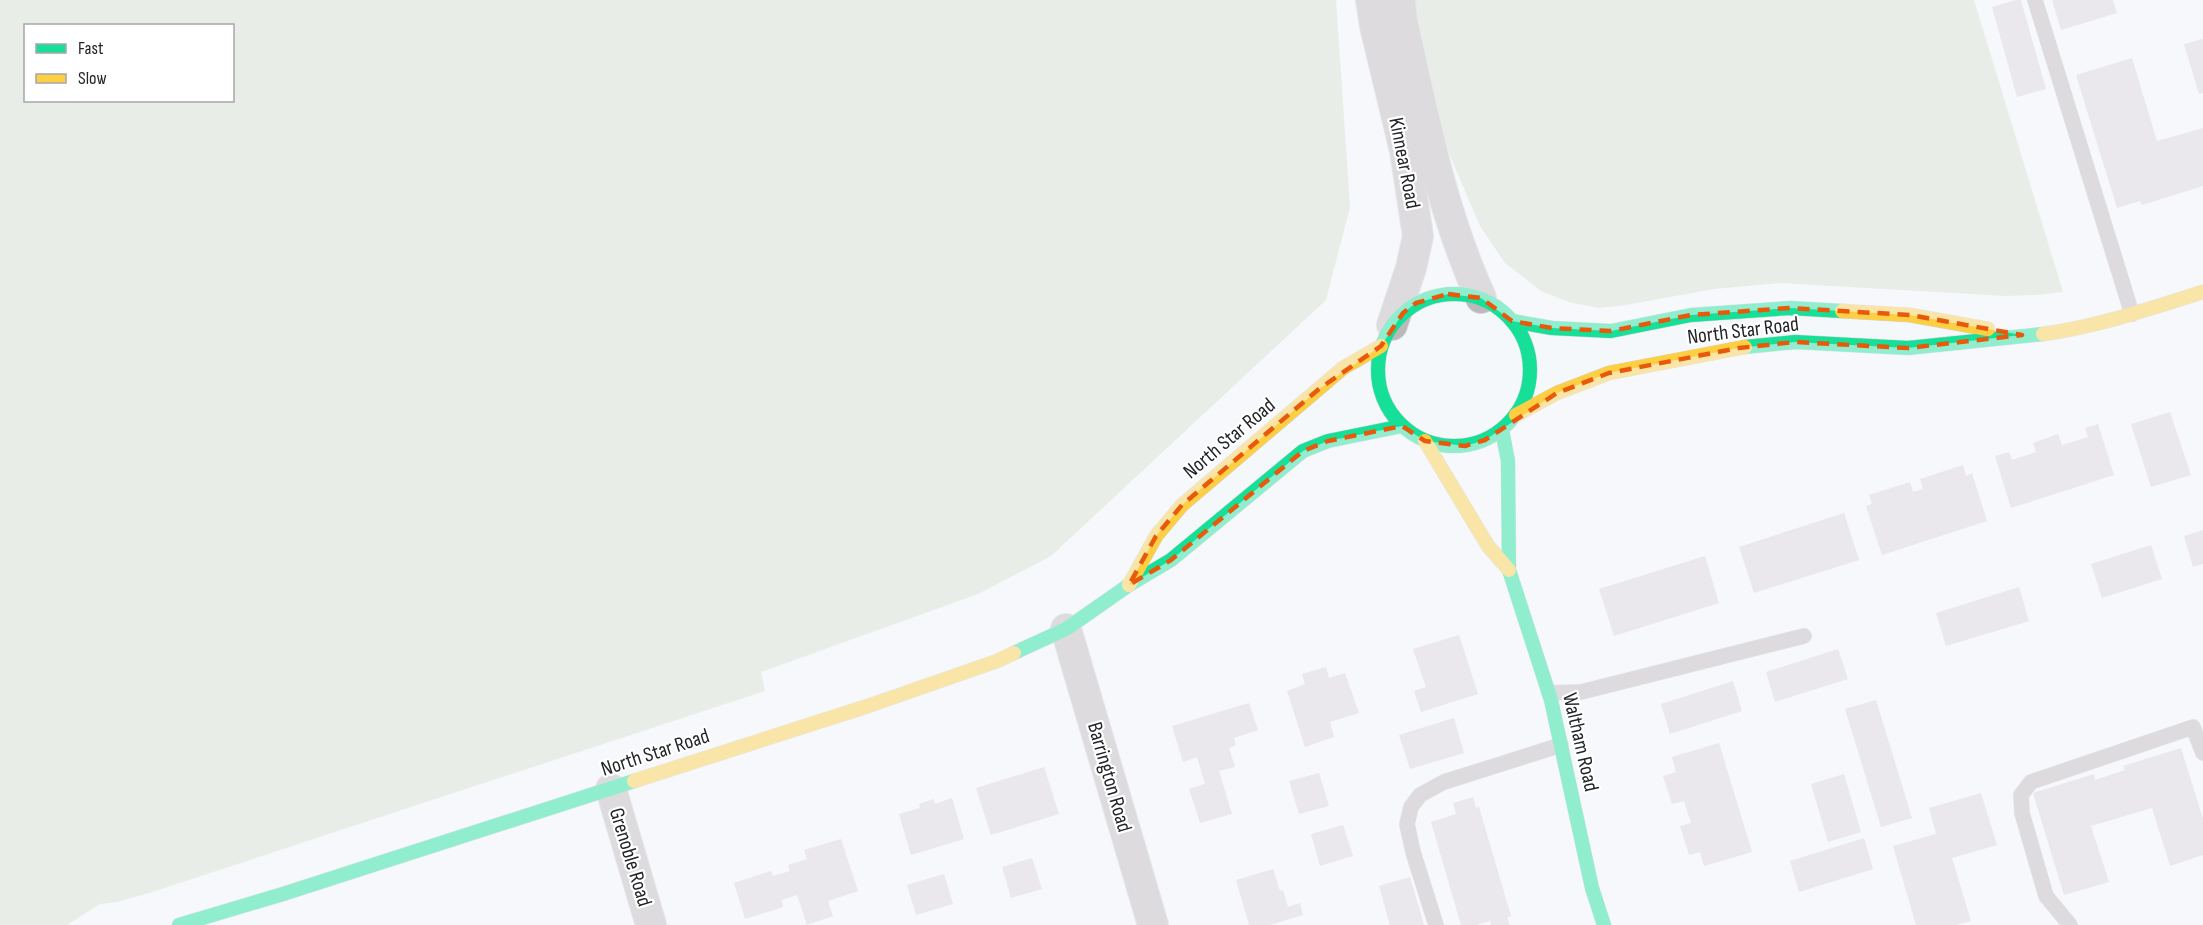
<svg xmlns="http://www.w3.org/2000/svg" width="2203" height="925" font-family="'Sofia Sans Condensed',sans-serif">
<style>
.green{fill:#dae1ce;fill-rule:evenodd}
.building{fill:#dcd3db}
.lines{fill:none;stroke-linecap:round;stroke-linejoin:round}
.lane-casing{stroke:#d0d2d4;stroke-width:16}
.street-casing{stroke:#d0d2d4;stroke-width:32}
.fast-casing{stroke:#d0d2d4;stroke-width:15}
.slow-casing{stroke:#d0d2d4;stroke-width:15}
.lane{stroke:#bfb8ba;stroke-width:15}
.street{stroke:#bfb8ba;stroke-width:30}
.fast{stroke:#16e098;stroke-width:14}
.slow{stroke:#ffcf43;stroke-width:14}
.marked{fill:none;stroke:#e8590c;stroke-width:4.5;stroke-dasharray:12 8;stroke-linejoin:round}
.labels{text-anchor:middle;stroke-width:4.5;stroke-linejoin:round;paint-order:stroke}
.street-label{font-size:21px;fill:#222427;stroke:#fff}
</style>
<rect width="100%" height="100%" fill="#f5f8fb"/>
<g class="green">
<path d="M0,0H1336L1350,207L1326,300L1051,556L978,594L761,672L765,691L149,893L117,902L100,904L67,925H0ZM26,26H232V100H26Z"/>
<path d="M1413,0H1974L2063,292L2036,295L2005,296L1781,283L1714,289L1620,306L1598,308L1569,302L1541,291L1505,263L1480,226L1439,130Z"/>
</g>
<g class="building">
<path d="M2016,0H2021L2046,89L2017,97L1992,7Z"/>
<path d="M2052,0H2113L2117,13L2061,30Z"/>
<path d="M2203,39V93L2199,94L2184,44Z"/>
<path d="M2132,58L2157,141L2203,128V186L2142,205L2140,201L2117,208L2076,75Z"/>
<path d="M2170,412L2191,475L2151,487L2131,424Z"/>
<path d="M2098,424L2114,475L2011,508L1995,456L2009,452L2012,460L2036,452L2033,443L2058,434L2062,445L2088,437L2085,428Z"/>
<path d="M1963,465L1966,476L1972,473L1987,521L1882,555L1866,506L1872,504L1869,495L1910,482L1913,492L1923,489L1920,479Z"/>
<path d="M1844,513L1859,560L1754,593L1739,547Z"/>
<path d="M2203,530V564L2193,567L2184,536Z"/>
<path d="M2151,545L2162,579L2102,598L2091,564Z"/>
<path d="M1705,556L1719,603L1614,636L1599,589Z"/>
<path d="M2019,587L2029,621L1946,646L1936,613Z"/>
<path d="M1459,635L1478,694L1421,712L1414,691L1426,687L1413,649Z"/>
<path d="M1838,649L1848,679L1775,702L1766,672Z"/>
<path d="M1326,667L1329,678L1345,673L1359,713L1330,722L1334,737L1305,747L1287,691L1305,684L1302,674Z"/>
<path d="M1733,681L1742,711L1670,734L1661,704Z"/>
<path d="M1876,700L1912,818L1881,827L1845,709Z"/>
<path d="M1249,703L1258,730L1234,738L1236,745L1229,748L1235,767L1219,771L1232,814L1200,823L1189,789L1205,784L1197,757L1183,762L1172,726Z"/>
<path d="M1454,718L1464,753L1410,769L1399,735Z"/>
<path d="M1719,743L1752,852L1704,866L1700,852L1689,855L1680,826L1691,823L1684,801L1672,804L1663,776L1676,772L1672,757Z"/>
<path d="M2181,748L2203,819V855L2170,866L2152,808L2091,826L2109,882L2064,895L2033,793L2094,774L2095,780L2125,770L2123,766Z"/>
<path d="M1044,767L1059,814L991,835L976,788Z"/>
<path d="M1319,773L1329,806L1299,814L1289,781Z"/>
<path d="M1844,774L1861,832L1828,842L1811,784Z"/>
<path d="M1981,793L1997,845L1952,858L1971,921L1956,925H1916L1893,846L1936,834L1929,808Z"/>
<path d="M1473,797L1476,808L1479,807L1511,916L1507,917L1510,925H1491L1490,921L1477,925H1461L1431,822L1456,814L1453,803Z"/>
<path d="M952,798L964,839L911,855L899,814L920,808L919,804L934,799L935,804Z"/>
<path d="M1343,825L1353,856L1320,866L1311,834Z"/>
<path d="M1864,838L1873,869L1799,892L1790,861Z"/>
<path d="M841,839L858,891L828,901L833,916L807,925L797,895L782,900L783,907L745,919L734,883L771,871L773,876L790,871L788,865L807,859L804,850Z"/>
<path d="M1032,858L1042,889L1011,898L1002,867Z"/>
<path d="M1273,869L1280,891L1283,890L1288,907L1300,903L1303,915L1270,925H1249L1236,880Z"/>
<path d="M944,874L953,904L916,915L907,885Z"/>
<path d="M1410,877L1424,925H1390L1379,886Z"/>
</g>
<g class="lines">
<defs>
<g id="lane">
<path d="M2035,0L2132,314"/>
<path d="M1549,693L1581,692L1804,636"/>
<path d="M1436,925L1413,852L1407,824L1411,807L1420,795L1444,782L1561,745"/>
<path d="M2070,925L2046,896L2022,813L2021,795L2031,782L2193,727L2203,753"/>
</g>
<g id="street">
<path d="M1371,0L1375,26L1405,151L1418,236L1411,268L1392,325"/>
<path d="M1400,0L1402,21C1423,115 1441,210 1481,298"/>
<path d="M1066,629L1153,925"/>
<path d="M611,789L651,925"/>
</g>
<g id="fast">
<circle cx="1454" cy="370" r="76"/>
<path d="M1512,321L1552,328L1611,331L1691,315L1790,308L1842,311"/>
<path d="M1745,347L1795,342L1908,348L2043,334"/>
<path d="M1502,430L1508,461L1509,570L1551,700L1592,888L1604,925"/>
<path d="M1014,653L1066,629L1129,585L1171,560L1303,451L1328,441L1402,426"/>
<path d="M179,925L283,894L634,781"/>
</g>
<g id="slow">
<path d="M1842,311L1910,315L1988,329"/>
<path d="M2043,334C2097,327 2151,308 2203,292"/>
<path d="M1516,415L1557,393L1609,373L1745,347"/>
<path d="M1425,441L1488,546L1509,570"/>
<path d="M1129,585L1156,536L1182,505L1343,368L1381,346"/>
<path d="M634,781L868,706L997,661L1014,653"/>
</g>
</defs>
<use href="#lane" class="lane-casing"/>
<use href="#street" class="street-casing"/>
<use href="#fast" class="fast-casing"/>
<use href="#slow" class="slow-casing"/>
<use href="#lane" class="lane"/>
<use href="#street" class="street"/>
<use href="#fast" class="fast"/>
<use href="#slow" class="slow"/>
</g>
<path d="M0 0H2203V925H0ZM1448,294L1481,298L1512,321L1552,328L1611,331L1691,315L1790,308L1910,315L2022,335L1908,348L1795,342L1739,348L1609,373L1557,393L1485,440L1465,446L1425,441L1402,426L1328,441L1303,451L1171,560L1129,585L1156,536L1182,505L1319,389L1381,346L1403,313L1416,303Z" fill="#f5f8fb" fill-opacity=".55" fill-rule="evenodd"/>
<path class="marked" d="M1448,294L1481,298L1512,321L1552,328L1611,331L1691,315L1790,308L1910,315L2022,335L1908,348L1795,342L1739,348L1609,373L1557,393L1485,440L1465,446L1425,441L1402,426L1328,441L1303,451L1171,560L1129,585L1156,536L1182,505L1319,389L1381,346L1403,313L1416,303Z"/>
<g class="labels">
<g class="street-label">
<text transform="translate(1405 163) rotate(79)" y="7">Kinnear Road</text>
<text transform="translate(1743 330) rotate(-7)" y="7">North Star Road</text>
<text transform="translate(1229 438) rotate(-40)" y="7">North Star Road</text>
<text transform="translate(1581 742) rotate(77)" y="7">Waltham Road</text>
<text transform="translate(655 752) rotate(-18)" y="7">North Star Road</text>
<text transform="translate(1110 777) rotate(74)" y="7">Barrington Road</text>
<text transform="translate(631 857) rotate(73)" y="7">Grenoble Road</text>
</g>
</g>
<rect x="24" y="24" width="210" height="78" fill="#ffffff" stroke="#a7a7a9" stroke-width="1.5"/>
<rect x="36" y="44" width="30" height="9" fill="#16e098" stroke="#a7a7a9" stroke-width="1.5"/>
<text x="78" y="54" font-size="18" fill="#222427">Fast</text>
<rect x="36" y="74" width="30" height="9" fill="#ffcf43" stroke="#a7a7a9" stroke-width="1.5"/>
<text x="78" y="84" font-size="18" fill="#222427">Slow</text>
</svg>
